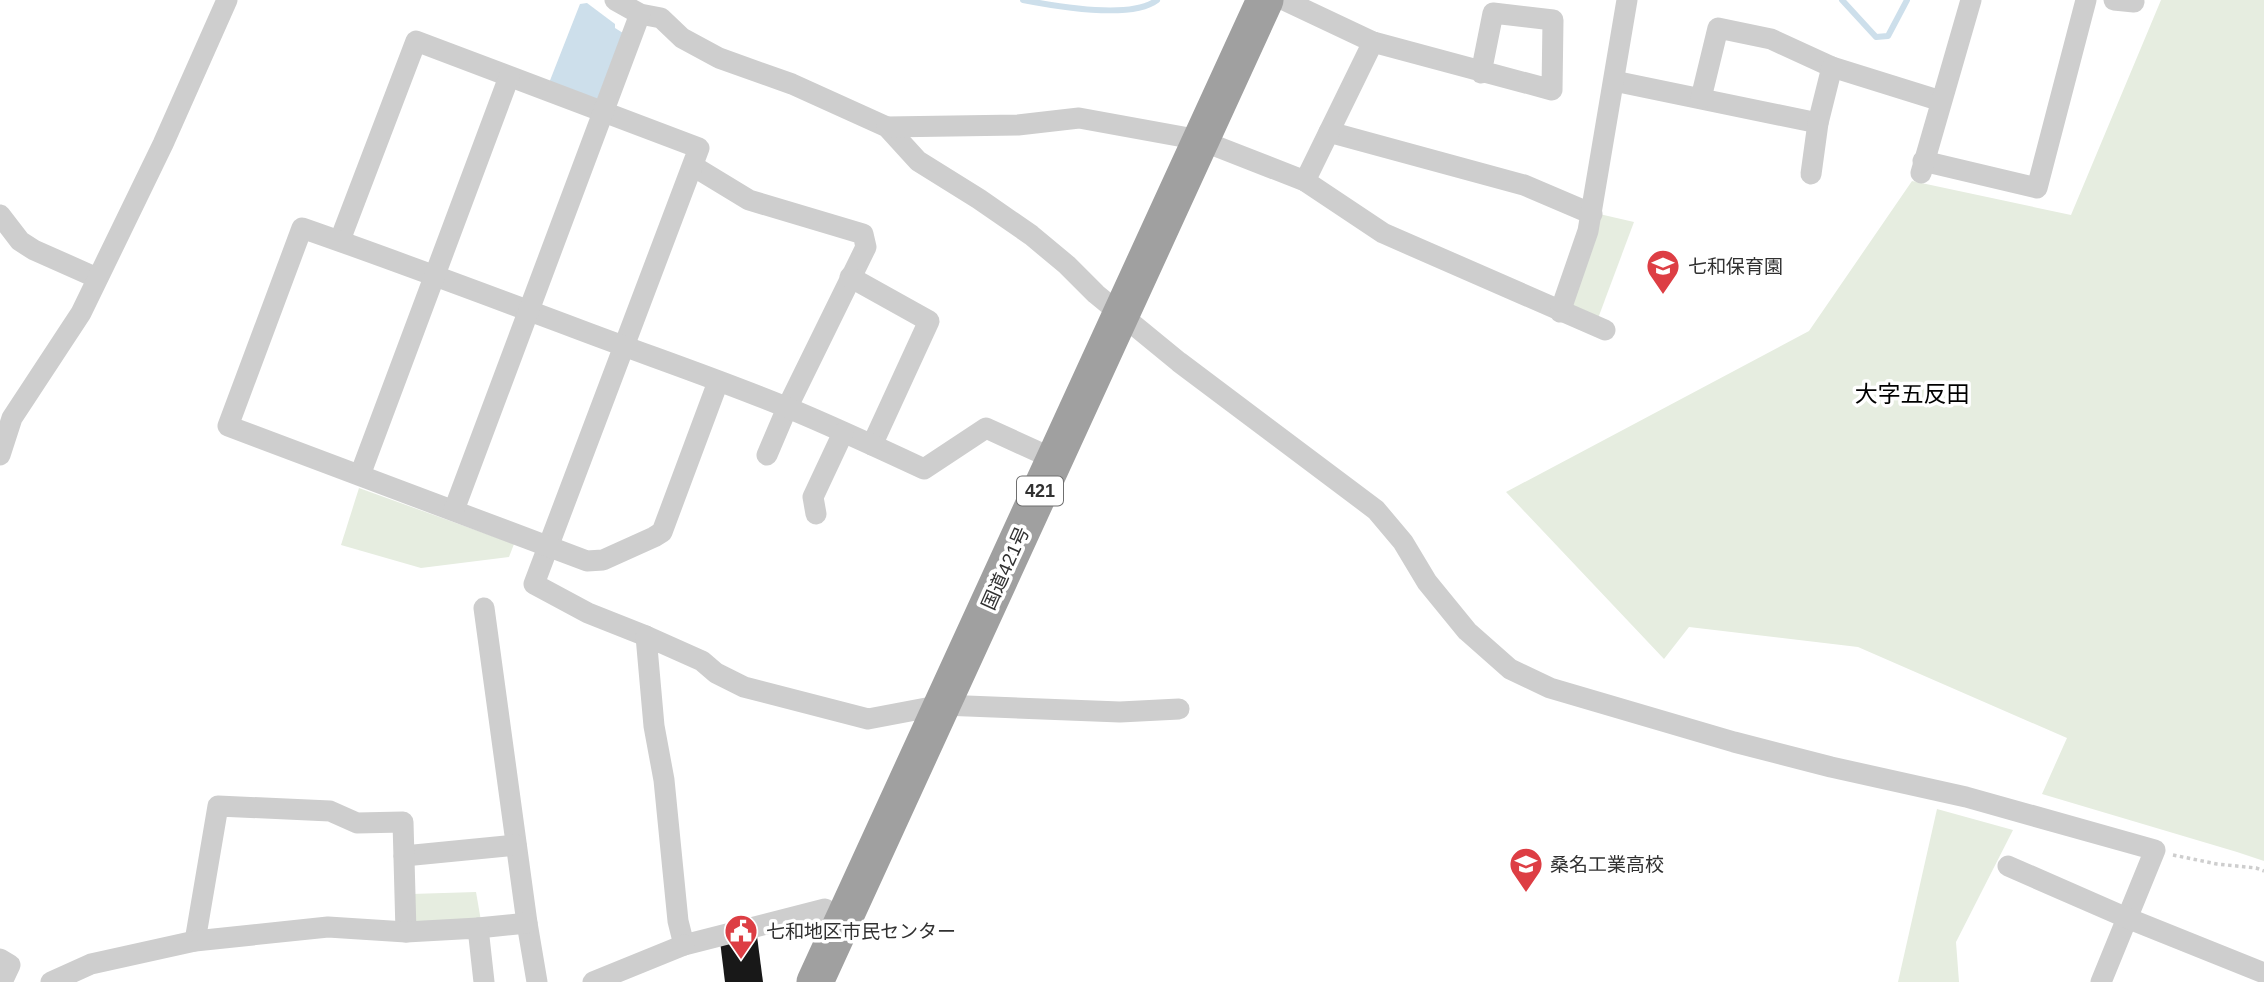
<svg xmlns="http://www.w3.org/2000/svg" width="2264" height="982" font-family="Arial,'Noto Sans JP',sans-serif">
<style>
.green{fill:#e6ede0}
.water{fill:#cddfeb}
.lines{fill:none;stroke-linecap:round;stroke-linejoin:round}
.stream{stroke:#cddfeb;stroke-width:6}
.building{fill:#181818}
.path{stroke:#cecece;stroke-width:3.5;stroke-dasharray:3.5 3.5;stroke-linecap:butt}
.minor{stroke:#cecece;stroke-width:21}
.trunk{stroke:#a0a0a0;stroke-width:37}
.labels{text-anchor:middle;stroke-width:7;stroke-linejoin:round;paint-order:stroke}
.shield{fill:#fff;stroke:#6f6f6f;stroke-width:2}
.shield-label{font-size:18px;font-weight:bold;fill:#313131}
.poi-label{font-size:19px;fill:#313131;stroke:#fff;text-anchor:start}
.street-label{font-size:19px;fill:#313131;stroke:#fff}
.quarter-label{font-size:23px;fill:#000;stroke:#fff}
</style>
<rect width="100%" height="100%" fill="#fff"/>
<g class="green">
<path d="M2161,0H2264V861L2237,852L2042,794L2067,738L1858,647L1689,627L1664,659L1506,492L1809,331L1912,181L2071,215Z"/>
<path d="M1595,213L1634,222L1597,321L1564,309Z"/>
<path d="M359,488L514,544L509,557L421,568L341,545Z"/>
<path d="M1937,809L2013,830L1956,942L1959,982H1898Z"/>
<path d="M476,892L481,921L418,925L412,917L411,894Z"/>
</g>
<path class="water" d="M587,3L615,24V28L623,33L601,97L593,100L549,83L580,4Z"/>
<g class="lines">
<g class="stream">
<path d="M1023,0C1054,6 1131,20 1157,0"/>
<path d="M1842,0L1876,37L1888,36L1907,0"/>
</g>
</g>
<path class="building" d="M757,936L763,982H725L720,941Z"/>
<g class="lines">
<path class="path" d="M2173,855L2217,864L2256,868L2264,871"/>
<g class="minor">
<path d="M615,0L640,14L661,18L682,38L719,58L792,84L887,127L918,161L979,199L1031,235L1067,265L1096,294L1179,362L1376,510L1403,542L1427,582L1467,631L1510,669L1550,688L1734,742L1831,767L1966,797L2155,850L2101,982"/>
<path d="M1284,0L1373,42L1552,90L1553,20L1493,13L1481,73"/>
<path d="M2114,0L2134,2"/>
<path d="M1614,81L1818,123"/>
<path d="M1701,98L1718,28L1771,39L1832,67L1941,101"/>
<path d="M887,127L1018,125L1079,118L1200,140L1305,181L1383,233L1605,330"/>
<path d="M1329,132L1524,185L1592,214"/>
<path d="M1923,161L2037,188L2086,0"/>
<path d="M693,166L749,200L863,234L866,247L787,408L767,455"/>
<path d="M1921,173L1971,0"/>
<path d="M1811,174L1818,123L1832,67"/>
<path d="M1305,181L1373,42"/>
<path d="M0,215L20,241L34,250L97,278"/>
<path d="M340,240L416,41L699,148L534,584L588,613L646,636"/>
<path d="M850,277L929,321L872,445"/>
<path d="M1560,312L1588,231L1627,0"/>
<path d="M718,382L662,532L654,537L603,560L587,561L228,426L302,228C394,260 484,294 575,328C646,355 718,379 788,408C834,427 879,448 924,469L986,428L1054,459"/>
<path d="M0,455L12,418L81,313L163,144L227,0"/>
<path d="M360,475L509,77"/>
<path d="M454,510L640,14"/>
<path d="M816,514L813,497L843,433"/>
<path d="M484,608L527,923L537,982"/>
<path d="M404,856L516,845"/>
<path d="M2008,866L2127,918L2264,973"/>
<path d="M843,920L825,909L684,945L678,921L664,780L654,726L646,636L702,661L716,673L744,687L868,719L942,705L1120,712L1179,709"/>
<path d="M478,928L527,923"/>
<path d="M195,941L218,806L330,811L357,823L403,822L406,932"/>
<path d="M0,959L10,965L2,982"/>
<path d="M51,982L91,964L195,941L328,927L406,932L478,928L484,982"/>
<path d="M593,982L684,945"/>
</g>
<path class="trunk" d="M815,982L1265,0"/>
</g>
<defs>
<symbol id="school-pin" viewBox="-11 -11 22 30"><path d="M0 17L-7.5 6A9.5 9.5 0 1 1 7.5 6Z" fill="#dd3e44" stroke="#fff"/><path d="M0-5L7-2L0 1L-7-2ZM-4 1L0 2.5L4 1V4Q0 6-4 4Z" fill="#fff"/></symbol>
<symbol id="civic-pin" viewBox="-11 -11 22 30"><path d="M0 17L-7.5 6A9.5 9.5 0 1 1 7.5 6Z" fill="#dd3e44" stroke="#fff"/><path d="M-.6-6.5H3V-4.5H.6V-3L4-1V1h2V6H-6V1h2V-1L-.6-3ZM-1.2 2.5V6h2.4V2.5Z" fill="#fff"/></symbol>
</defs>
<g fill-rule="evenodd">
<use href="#school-pin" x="1644" y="247" width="38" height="52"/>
<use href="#school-pin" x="1507" y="845" width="38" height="52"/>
<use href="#civic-pin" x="722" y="912" width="38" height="52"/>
</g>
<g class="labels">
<rect class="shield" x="1017" y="476.5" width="46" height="29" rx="5"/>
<g class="shield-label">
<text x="1040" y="497">421</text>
</g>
<g class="poi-label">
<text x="1688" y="273">七和保育園</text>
<text x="1550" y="871">桑名工業高校</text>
<text x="766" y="938">七和地区市民センター</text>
</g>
<g class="street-label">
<text transform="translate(1005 568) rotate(-66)" y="7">国道421号</text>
</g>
<g class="quarter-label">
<text x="1912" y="402">大字五反田</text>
</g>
</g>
</svg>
